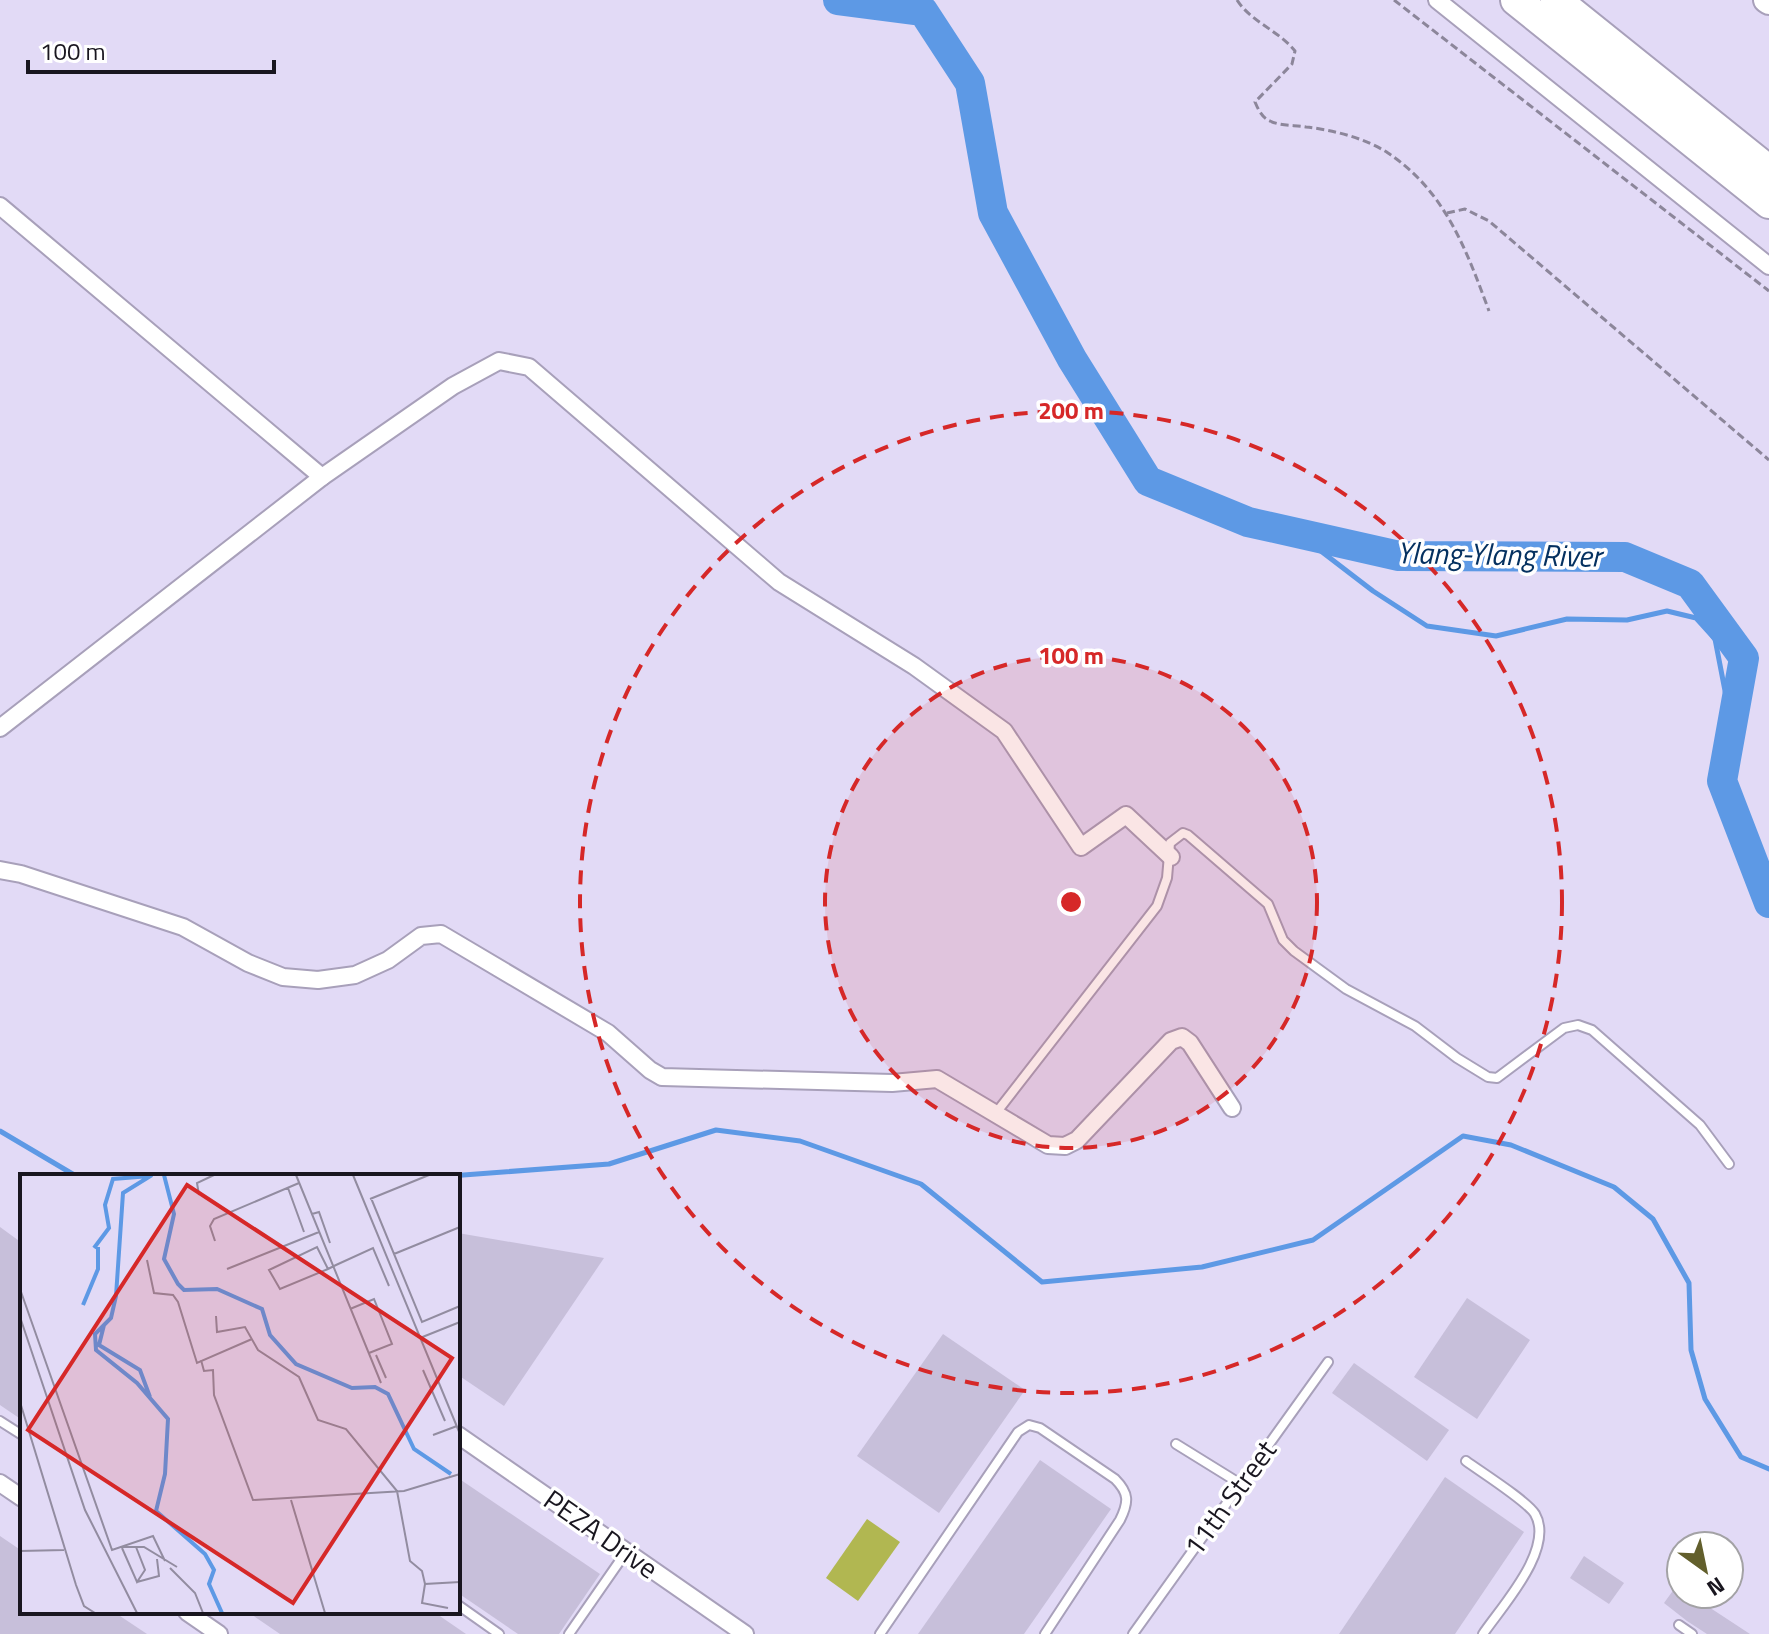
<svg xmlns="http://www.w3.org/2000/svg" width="1769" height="1634" font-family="'Titillium Web',sans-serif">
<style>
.green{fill:#b1b751}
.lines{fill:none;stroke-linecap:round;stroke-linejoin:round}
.stream{stroke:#5d99e5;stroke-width:5}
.river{stroke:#5d99e5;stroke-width:30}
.building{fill:#c7bfda}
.lane-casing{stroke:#a8a0ba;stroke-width:12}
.street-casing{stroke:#a8a0ba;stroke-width:20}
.secondary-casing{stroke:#a8a0ba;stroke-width:28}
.highway-casing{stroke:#a8a0ba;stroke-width:34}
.path{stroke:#8c869a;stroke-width:3;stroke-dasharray:8 4;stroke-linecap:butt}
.lane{stroke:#fff;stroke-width:8}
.street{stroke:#fff;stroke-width:16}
.secondary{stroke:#fff;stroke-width:24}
.highway{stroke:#fff;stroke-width:30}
.ring{fill:none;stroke:#d62828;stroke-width:4;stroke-dasharray:14 10}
.labels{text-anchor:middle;stroke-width:7;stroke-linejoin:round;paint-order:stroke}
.street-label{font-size:28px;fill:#19161f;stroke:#fff}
.water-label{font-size:30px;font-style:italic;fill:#053160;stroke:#fff}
.inset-river{fill:none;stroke:#5d99e5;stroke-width:4}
.inset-road{fill:none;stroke:#928ca0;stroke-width:2}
.view{fill:#d62828;fill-opacity:0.15;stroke:#d62828;stroke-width:4}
.inset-edge{fill:none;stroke:#19161f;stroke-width:4}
.centre{fill:#d62828;stroke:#fff;stroke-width:4}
.ring-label{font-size:24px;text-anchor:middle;font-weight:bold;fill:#d62828;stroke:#fff;stroke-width:7;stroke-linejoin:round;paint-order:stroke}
</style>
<rect width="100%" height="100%" fill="#e2daf6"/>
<path class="green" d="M867,1519L900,1542L858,1601L826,1578Z"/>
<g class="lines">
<g class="stream">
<path d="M1296,532L1373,591L1427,626L1496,636L1567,619L1627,620L1667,611L1696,618L1715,639L1732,727"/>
<path d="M0,1131L76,1176"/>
<path d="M450,1176L609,1164L716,1130L800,1141L921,1184L1042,1282L1202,1267L1313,1240L1463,1136L1511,1145L1614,1187L1653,1219L1689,1283L1691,1350L1705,1399L1741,1457L1769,1469"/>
</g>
<path class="river" d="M838,0L923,11L970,83L993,213L1072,359L1148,481L1248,522L1399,556L1625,557L1690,584L1744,658L1722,781L1769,903"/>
</g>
<g class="building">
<path d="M0,1227L22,1243V1420L0,1405Z"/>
<path d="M458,1233L604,1258L504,1406L458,1375Z"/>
<path d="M1467,1298L1530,1340L1477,1419L1414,1377Z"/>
<path d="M943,1334L1025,1390L939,1513L857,1456Z"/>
<path d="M1354,1363L1449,1430L1427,1461L1332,1393Z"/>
<path d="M1040,1460L1111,1509L1024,1634H918Z"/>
<path d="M1445,1477L1524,1532L1455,1634H1339Z"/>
<path d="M458,1478L600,1574L559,1634H518L458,1593Z"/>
<path d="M0,1536L22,1551V1612H114L147,1634H0Z"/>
<path d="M1584,1556L1624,1583L1609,1604L1570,1578Z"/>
<path d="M1677,1585L1681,1588V1594H1689L1750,1634H1707L1687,1621L1664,1603Z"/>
<path d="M248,1612H434L466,1634H280Z"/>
</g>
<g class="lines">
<defs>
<g id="lane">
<path d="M996,1113L1157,906L1167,878L1170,843L1183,833L1188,835L1268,904L1283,940L1294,951L1346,989L1415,1026L1457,1058L1488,1077L1497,1078L1564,1028L1578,1025L1592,1030L1700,1125L1729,1164"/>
<path d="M0,1421L22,1435"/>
<path d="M1176,1444L1239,1483"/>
<path d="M1466,1461C1481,1472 1527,1501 1535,1514C1555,1549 1502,1606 1483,1634"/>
<path d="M458,1605L499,1634"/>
<path d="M1679,1625L1692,1634"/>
<path d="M569,1634L626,1552"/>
<path d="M880,1634L1018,1432L1029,1425L1040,1428L1115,1479C1129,1493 1129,1502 1120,1520L1045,1634"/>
<path d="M1133,1634L1328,1362"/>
</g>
<g id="street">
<path d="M1437,0L1769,266"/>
<path d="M0,206L322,477"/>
<path d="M0,728L322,477L453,386L499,361L529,367L779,582L914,666L1004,731L1081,847L1126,815L1171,857"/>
<path d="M0,870L21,874L183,927L248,963L283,977L318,980L355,975L388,960L421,936L441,934L608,1033L650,1070L662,1077L892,1083L937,1079L1048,1145L1065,1146L1077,1140L1171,1041L1182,1037L1190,1043L1232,1108"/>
<path d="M458,1435L745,1634"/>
<path d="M0,1483L22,1498"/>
<path d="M187,1612L219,1634"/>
</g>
<path id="secondary" d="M1766,0L1769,2"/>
<g id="highway">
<path d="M1516,0L1769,203"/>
<path d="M1556,0L1769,171"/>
</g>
</defs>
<use href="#lane" class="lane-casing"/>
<use href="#street" class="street-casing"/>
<use href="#secondary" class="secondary-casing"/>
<use href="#highway" class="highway-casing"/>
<g class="path">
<path d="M1237,0C1251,22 1278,30 1295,51L1292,64L1255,102C1258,109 1262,118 1270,121C1280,126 1295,125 1306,127C1333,130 1365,138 1388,153C1445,191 1466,249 1489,311"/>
<path d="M1394,0L1769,291"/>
<path d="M1447,213L1465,209L1489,221L1769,460"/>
</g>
<use href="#lane" class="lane"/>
<use href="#street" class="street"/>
<use href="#secondary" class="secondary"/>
<use href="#highway" class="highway"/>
</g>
<circle cx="1071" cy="902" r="246" fill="#d62828" fill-opacity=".12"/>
<g class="ring">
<circle cx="1071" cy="902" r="246"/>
<circle cx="1071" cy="902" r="491"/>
</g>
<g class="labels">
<g class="street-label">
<text transform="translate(1230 1498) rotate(-54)" y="10">11th Street</text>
<text transform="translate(601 1534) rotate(35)" y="10">PEZA Drive</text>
</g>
<g class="water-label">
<text transform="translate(1499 555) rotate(1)" y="10">Ylang-Ylang River</text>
</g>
</g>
<g transform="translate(20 1174)">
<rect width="440" height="440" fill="#e2daf6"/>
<path class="inset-river" d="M132,1L103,19L96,122L91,144L75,160L76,176L117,209L148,245L145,300L136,337L185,380L194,396L189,410L202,439M144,1L154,40L144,85L158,110L164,116L197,115L242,135L250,161L276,190L332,214L355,213L368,220L394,275L431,300M74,74L89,54L85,31L93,5L130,2M63,131L78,95V73M84,151L79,171L120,196L130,223"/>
<path class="inset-road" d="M276,1L361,209M333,1L440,260M268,14L284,58M179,21L177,9L194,1M351,24L402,148L440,132M350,25L409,1M292,40L299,38L310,69M195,67L190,52L194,45L279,9M374,80L440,53M127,86L134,119L153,121L158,128L177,189L232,165M207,95L299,58M308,95L297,73L249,96L260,115L308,95L316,91L353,74L369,112M0,115L92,376L133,362L145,387M330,135L354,125L372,170L349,179M196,142L197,158L225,153L238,176L279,203L298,246L326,255L377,317L390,387L402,397L405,410M0,143L65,336L117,439M400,164L440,148M356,181L366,204M181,186L184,197L193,196L194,221L233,326L384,317L440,300M403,196L425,247M0,228L56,411L64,432L75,439M413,261L437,252M271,326L305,439M100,373H124L157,393M102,374L117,408L125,396L116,373M0,377L44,376M150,394L175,419L183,439M117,408L139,402L137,385M428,434L402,429L405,410L440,408"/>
<path class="view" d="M167,11L432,184L273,429L8,256Z"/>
<rect width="440" height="440" class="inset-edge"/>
</g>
<circle cx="1071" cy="902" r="12" class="centre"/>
<g class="ring-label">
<text x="1071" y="419">200 m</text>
<text x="1071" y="664">100 m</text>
</g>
<g transform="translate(1705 1570) rotate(147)"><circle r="38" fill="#ffffff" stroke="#a3a2a5" stroke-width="2"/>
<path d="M0-6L14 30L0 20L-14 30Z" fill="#625f2c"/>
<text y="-12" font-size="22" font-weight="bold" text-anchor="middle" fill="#19161f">N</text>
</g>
<path d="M28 60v12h246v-12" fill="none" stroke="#19161f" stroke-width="4"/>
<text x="40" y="60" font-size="24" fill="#19161f" stroke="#ffffff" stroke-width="6" paint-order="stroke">100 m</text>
</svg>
